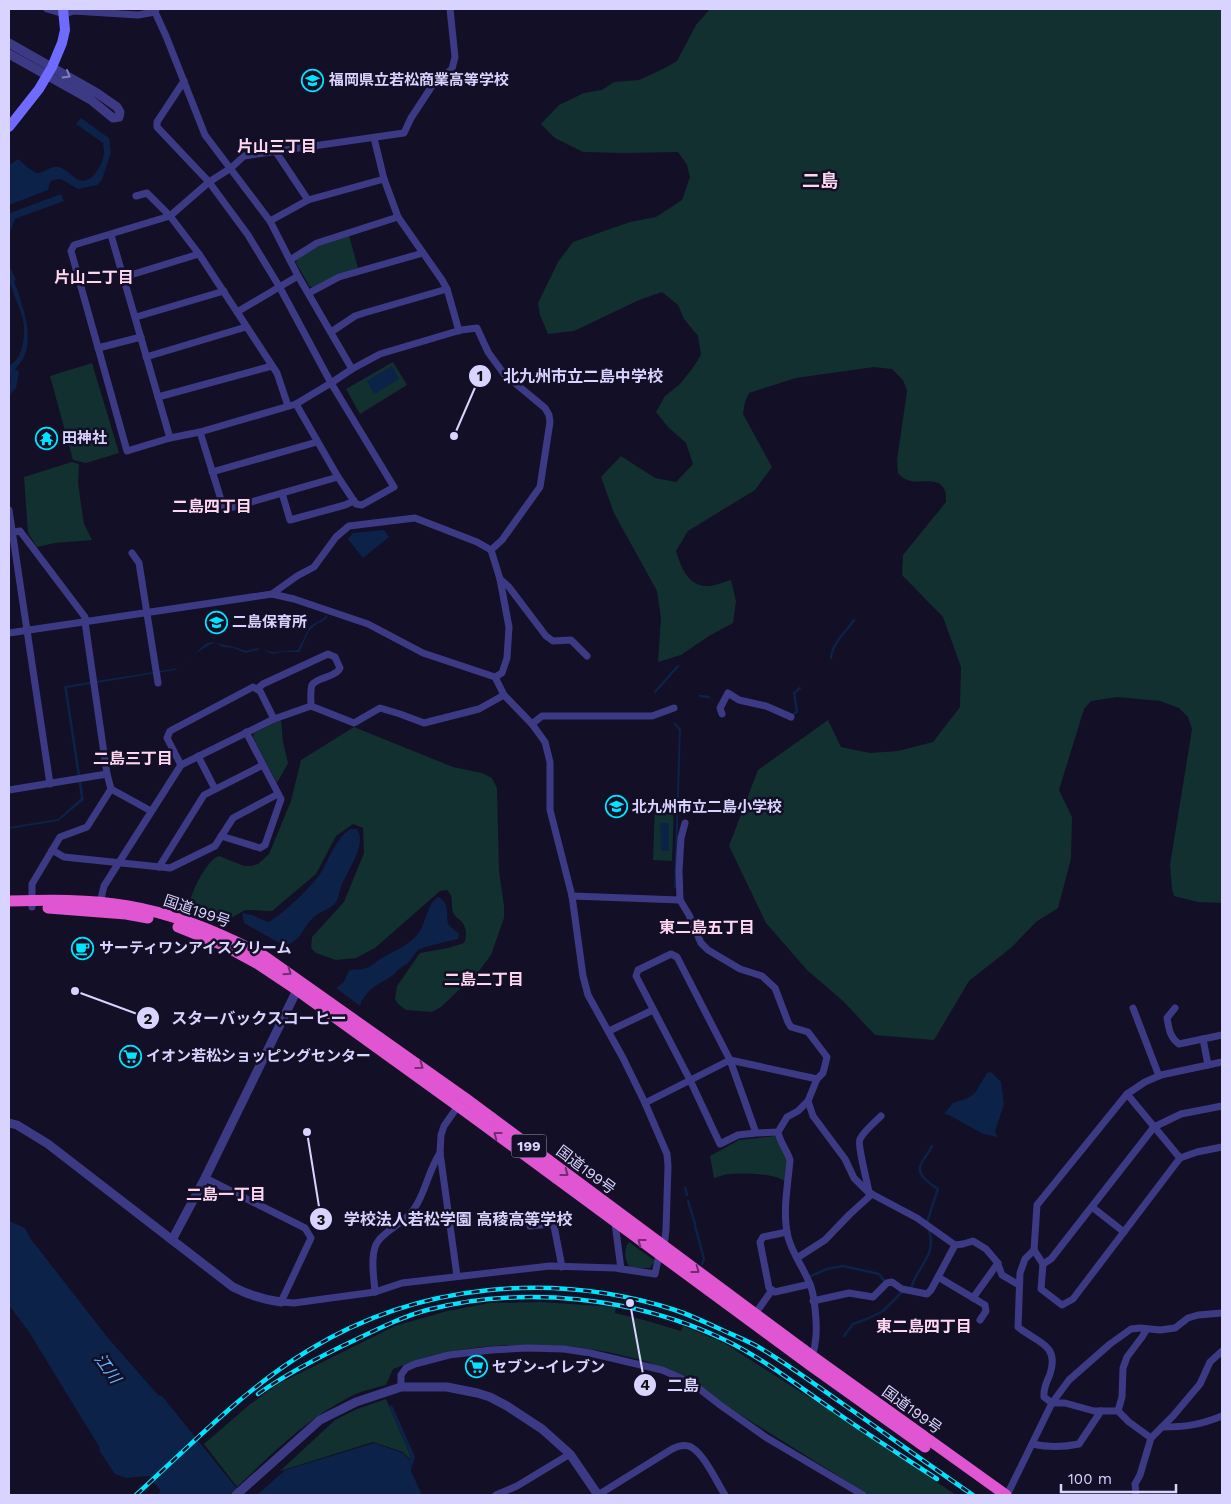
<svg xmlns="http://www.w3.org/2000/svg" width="1231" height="1504" font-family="'Work Sans','Noto Sans JP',sans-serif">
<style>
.green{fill:#12302f}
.water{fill:#0c2248}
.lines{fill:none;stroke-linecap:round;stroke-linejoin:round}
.stream{stroke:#0c2248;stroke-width:2.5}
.minor{stroke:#3d3a85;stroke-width:7}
.tertiary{stroke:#3d3a85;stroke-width:9}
.secondary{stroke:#6f6bff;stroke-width:10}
.trunk{stroke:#e055d1;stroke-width:11}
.rail-casing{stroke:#00e5ff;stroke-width:4.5}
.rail{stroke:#130f26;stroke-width:2.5;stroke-dasharray:8;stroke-linecap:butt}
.oneway{stroke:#837fbc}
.oneway2{stroke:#6f2e73}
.labels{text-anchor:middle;stroke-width:5;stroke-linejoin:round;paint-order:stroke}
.shield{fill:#130f26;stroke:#9e99be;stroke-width:1}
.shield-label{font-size:14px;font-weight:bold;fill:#d9d4ff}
.poi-label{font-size:15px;font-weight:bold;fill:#d9d4ff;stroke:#130f26;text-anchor:start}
.street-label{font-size:15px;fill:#d9d4ff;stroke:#130f26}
.neighbourhood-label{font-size:16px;font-weight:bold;fill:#ffd6f0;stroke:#130f26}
.water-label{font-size:16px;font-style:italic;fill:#62b6ff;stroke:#130f26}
.quarter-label{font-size:18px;font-weight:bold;fill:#ffd6f0;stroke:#130f26}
.leader{fill:none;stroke:#d9d4ff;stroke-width:2}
.callout-dot{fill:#d9d4ff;stroke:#130f26;stroke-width:2}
.mark-label{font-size:15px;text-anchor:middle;font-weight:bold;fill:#111}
.callout-label{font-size:16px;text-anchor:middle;font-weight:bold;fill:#d9d4ff;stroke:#130f26;stroke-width:5;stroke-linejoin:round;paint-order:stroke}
</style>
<rect width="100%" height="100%" fill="#130f26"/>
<g class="green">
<path d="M715,9H1222V903L1198,902L1174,896L1172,889L1170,865L1192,729L1188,717L1179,708L1160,701L1117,697L1091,701L1084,709L1059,790L1072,817L1071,859L1058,908L1036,922L1012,947L969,981L934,1040L875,1035L843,1001L807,970L766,923L729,846L758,770L828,720L841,747L870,753L898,751L933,742L960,707L961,667L943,617L902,575L903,555L946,502C946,496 946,490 942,486C936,478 920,483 911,481C905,480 902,477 898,473L897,460L907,391L903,380L892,369L874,367L796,378L749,393L745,402L743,414L772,467L755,490L688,531L676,551C681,566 686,583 704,586C712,587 724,582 731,580L736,601L733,623L709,636L681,655L658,662L661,618L657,591L614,513L601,477L621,456L655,478L676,482L693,464L686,443L668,427L656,412L665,396L680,384L692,369L701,355L698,336L684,319L678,305L662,292L639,300L574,331L548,334L540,315L538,303L558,262L573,242L630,222L656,217L682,200L690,177L687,165L678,152L624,153L583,152L555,138L541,124L559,105L584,93L602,90L614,82L639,80L663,69L677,61L696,25L709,10Z"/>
<path d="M349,235L358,268L336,275L314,287H310L296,263L298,257L321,245Z"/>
<path d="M393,362L407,385L360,414L346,389Z"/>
<path d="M92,363L119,453L86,463L73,460L50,376Z"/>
<path d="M72,462L79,464L78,483L84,524L92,540L55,543L37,547L28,533L24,477Z"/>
<path d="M281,720L283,742L288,763L277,783L253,737L254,733Z"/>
<path d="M354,727L453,767L482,773L492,778L497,788L499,871L504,906V918L491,955L479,971L441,1007L432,1012L406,1010L398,1004L395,999L397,986L420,953L448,948L464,943C467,936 467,927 461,921C458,918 455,917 453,912C450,902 455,899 447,890L440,891L375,948L356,958L336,960L316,953L311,948L312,937L344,902L364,853L363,828L353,824L336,836L316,874L272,911C264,911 255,910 247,910C240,911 236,917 229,918C219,920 193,910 190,901C193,889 207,860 219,856L244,866H251L258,864L269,854L291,801L301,760Z"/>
<path d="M655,803L674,804L672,861L653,860Z"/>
<path d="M775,1136L787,1157L786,1182C774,1173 745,1173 730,1174C724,1174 719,1177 714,1178L710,1156L739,1140Z"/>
<path d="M629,1242L655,1261L650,1268H630C625,1261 623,1249 629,1242Z"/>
<path d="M540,1302L616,1307L615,1313L644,1320L681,1331L683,1326L724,1343L832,1412L956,1495H869L723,1404L691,1378L645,1361L608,1352L569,1346L506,1345L481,1347L447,1352L420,1359L393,1369L386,1385C376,1388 365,1390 356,1394C309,1416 274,1452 237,1487L204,1444L249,1405L278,1384L395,1326L447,1311L490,1303Z"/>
<path d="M386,1399L411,1457L410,1459L403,1452L373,1442L280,1471L335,1420L357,1409Z"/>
</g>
<g class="water">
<path d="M81,118L109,138L111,152L102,180L97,185L78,189C67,184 61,174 50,182L48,190L9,205V165L18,159C23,163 31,171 37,173C44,174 49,165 59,167C67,169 72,177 79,180C93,185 104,162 104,151C104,149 103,146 103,143L76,124Z"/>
<path d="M61,194L64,201L15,219L9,235L10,213Z"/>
<path d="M9,265L16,280L14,281C22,304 35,336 23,359C21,362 18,366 15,369L19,372L16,388L9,395C9,389 11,383 11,377L9,376V366C16,362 20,355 22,348C29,318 17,307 9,280C8,276 9,270 9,265Z"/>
<path d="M392,366L399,379L374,394L367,381Z"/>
<path d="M384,530L389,537L363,558L348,539L353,533Z"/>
<path d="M326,615L328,616C324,622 316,623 311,629C305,635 304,645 299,652H282L272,654L261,649L245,653L234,648L223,647L215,643L211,644L194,654L175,670L67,688L84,800L58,821L9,829V827L58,819L81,798L64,686L173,669L177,668L207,643L211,642L235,647L246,651L257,648L272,652L298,650L310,626L324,618Z"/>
<path d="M675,722L681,729L676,888H674L679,730L674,724Z"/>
<path d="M660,823H669V851H661Z"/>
<path d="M350,829H357C368,843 346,873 341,887C339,892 339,898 336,902C332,909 320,911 314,917C302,927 301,944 283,945L244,923L242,913L252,915L268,922C283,915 313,885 322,871C330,856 336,839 350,829Z"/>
<path d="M438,897C450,902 446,914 448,924L459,934L458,939L425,947L418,950L407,964L400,968L392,976L375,986L368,992L362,1000L360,1006L336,988C348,981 344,977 350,970C356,969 361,970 366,968C373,966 376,961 382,958C395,950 411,945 420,931C426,921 428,903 438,897Z"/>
<path d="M991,1072L1001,1082L1004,1104L995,1131L997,1137L983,1134L949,1115L944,1114L953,1103L968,1098L975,1093L987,1073Z"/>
<path d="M9,1221L25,1228L30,1238L108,1338L158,1395L162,1396L242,1495H159L160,1490L149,1476L126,1478L115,1474L99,1450L100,1448L29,1332L9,1305Z"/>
<path d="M392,1405L415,1457L411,1469V1471L422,1495H257L285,1470L374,1443L403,1453L410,1460L411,1457L389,1406Z"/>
</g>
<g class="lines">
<g class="stream">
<path d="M831,658C832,643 846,632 854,620"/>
<path d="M655,692L678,666"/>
<path d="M700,696L709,697"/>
<path d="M792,715L797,712L794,693L800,688"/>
<path d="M685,1188L687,1195"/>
<path d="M688,1201L695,1224"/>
<path d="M927,1222L938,1189C931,1184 915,1175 921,1164C924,1157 929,1153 932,1146"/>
<path d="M695,1226L704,1259L702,1264"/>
<path d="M811,1276L827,1269L843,1266L879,1274L885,1282"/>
<path d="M911,1288C918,1265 937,1256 929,1230"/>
<path d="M844,1336L853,1324L867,1319L883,1311L902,1292"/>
</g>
<g class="minor">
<path d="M47,9L64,14L74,11L138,15L155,12L156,10"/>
<path d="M450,9L455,57L452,69L432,86L411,118L404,133L244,156L231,168L209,182L170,216L74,245L71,251L127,451L170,438L200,432L296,404L331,383L352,369L380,354L461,330L477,328L488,352L504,374L545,408L549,415L550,422L540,487L502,540L491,550"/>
<path d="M155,12L166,36L205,135L270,221L298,276L352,369"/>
<path d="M184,81L157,122V127L209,182L248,235L279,286L331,383L394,487L362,505L356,504L338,477L296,404"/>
<path d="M374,138L384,179L398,217L442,280L447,289L459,331"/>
<path d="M276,152L308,200"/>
<path d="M136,196L147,193L170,216"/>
<path d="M170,216L199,254L277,373L288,406"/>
<path d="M270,221L308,200L384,179"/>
<path d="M111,235L170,438"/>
<path d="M290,260L317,243L398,217"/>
<path d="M124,277L199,254"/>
<path d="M309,293L339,277L423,253"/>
<path d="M237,312L298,276"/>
<path d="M136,317L224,291"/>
<path d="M331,332L355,316L364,313L447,289"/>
<path d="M98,348L141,337"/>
<path d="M146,357L246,327"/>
<path d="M158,397L272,366"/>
<path d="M200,432L223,506L227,509L338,477"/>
<path d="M212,472L317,442"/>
<path d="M282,493L290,520L345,505L354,501"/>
<path d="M9,510L50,784"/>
<path d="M9,533L20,531L85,617V622L107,774L111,789L87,827L60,837L32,884V907"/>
<path d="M132,553L139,563L158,683"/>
<path d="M500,579L509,587L546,636L553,641L571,640L587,656"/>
<path d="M272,594L297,576L314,567L336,537L349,526L415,518L477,542L491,550L500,579L509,627L507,658L502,673L495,677"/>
<path d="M9,633L272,594L294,599L368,624L423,653L495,677L504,695L532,724L545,742L550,762V810L572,896L583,976L588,995L623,1058L645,1103L667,1154L668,1166L666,1230L664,1246L659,1255L655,1274L615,1268L550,1266L402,1283L375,1292L294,1303L281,1302L311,1238L305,1228L205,1178"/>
<path d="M257,689L263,684L328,654L335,657L340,668C335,678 317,677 312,685C310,690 311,700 311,706"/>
<path d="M722,714L720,708L728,693L739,700L766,706L791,717"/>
<path d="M532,724L542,716H652L674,708"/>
<path d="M198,756L215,789"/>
<path d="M181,765L167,738L170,731L253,687L260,691L274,719"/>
<path d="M111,789L151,811"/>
<path d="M9,790L107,774"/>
<path d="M685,823L681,838L679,871L680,900L689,915L701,943L708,950L740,969L762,976L775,988L788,1022L791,1027L808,1032L827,1057L823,1073L817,1079L808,1101L798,1111L787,1117L778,1132C780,1143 787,1150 790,1160C788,1185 782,1212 788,1237C792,1253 803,1267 809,1282C815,1293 818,1330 815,1343C815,1348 813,1353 811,1357"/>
<path d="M221,836L260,848L265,845L281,799L246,732"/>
<path d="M52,850L64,857L170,868L215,846L233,818L278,794"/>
<path d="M159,867L204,795L263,765"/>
<path d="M572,896L680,900"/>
<path d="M100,903L104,886L181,765L274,719L311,706L354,723L380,708L400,714L424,723L479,709L504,695"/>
<path d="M1133,1008L1159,1076"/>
<path d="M1175,1008L1167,1018C1169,1029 1170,1038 1179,1044L1222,1035"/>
<path d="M609,1031L653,1010"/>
<path d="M1203,1039L1208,1065"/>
<path d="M1222,1062L1161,1075L1145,1082L1127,1094L1037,1205L1034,1250L1043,1264L1041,1289L1062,1305L1073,1299L1180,1158L1197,1152L1222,1147"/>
<path d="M1127,1094L1180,1158"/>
<path d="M808,1101L813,1116L845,1159L854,1178L868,1192L917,1218L955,1245L963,1244L973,1241L986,1249L997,1262L1002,1275L1019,1285"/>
<path d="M645,1103L730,1060L817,1079"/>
<path d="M756,1133L730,1060L677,957L671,954L638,970L636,976L690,1080L720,1144L738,1135L756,1133L778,1132"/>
<path d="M869,1193C868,1184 857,1145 860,1139C864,1131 874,1123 881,1116"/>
<path d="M1092,1207L1124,1232"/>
<path d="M615,1223L621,1269"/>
<path d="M530,1226L551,1224L554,1226L562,1267"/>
<path d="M787,1232L763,1237L760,1242L769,1288L775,1292L810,1284"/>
<path d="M1034,1250L1025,1259L1020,1273L1018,1327C1036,1342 1060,1344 1050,1374C1047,1382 1043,1388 1044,1397L1052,1403H1065L1094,1411H1118L1129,1422L1151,1438"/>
<path d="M797,1258L825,1240L850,1214L872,1194"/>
<path d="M1043,1264L1051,1259L1154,1127L1181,1114L1222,1106"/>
<path d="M457,1276L440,1153L441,1135L444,1126L458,1106"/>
<path d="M938,1277L985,1305L986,1311L980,1320"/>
<path d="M375,1292C374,1278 369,1251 379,1240C383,1235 389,1231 394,1227C401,1222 409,1217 414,1209C426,1192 428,1171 440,1153"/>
<path d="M973,1298L998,1263"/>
<path d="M813,1301L849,1293L873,1297L887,1283L892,1282L902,1289L927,1294L931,1290L955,1245"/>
<path d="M755,1314L772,1290"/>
<path d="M401,1387V1375L406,1368L415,1364L449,1355L491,1350L527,1348L564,1349L590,1353L662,1370L692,1383L720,1405L767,1438L863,1495"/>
<path d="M1118,1411L1122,1397L1123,1368L1127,1357L1142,1337L1147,1329"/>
<path d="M1162,1427C1185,1427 1200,1425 1222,1416"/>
<path d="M1032,1444C1046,1447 1064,1447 1079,1444L1101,1411"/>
<path d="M496,1495L517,1486L570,1454"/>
<path d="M598,1495L672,1449C678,1446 685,1444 691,1447C705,1455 716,1481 725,1495"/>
<path d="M1007,1495L1052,1403L1069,1380L1110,1344L1131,1329L1140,1328L1160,1330L1175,1328L1188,1318L1198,1315L1222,1313"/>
<path d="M1136,1495L1135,1484L1140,1475L1151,1438L1173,1416L1189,1397L1200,1384L1210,1362L1222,1351"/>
</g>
<g class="tertiary">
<path d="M9,43L97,93L117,107L120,112L119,117L113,118L91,100L9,54"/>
<path d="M9,1123L17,1125L48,1144L233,1287C249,1295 264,1300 281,1302"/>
<path d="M172,1240L205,1178L297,990L300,986"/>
<path d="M236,1495L320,1420L356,1402L401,1387H447L477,1393L490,1397L507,1406L542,1429L570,1454L598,1495"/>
</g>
<path class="secondary" d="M9,127L39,89L52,67L62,43L65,30L63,9"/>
<g class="trunk">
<path d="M9,901C48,900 89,899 128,906C176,914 221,933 264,956L465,1098L812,1356L1006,1495"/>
<path d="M48,908L126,914L148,918"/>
<path d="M178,927L225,946L258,964L297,990L458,1106L810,1365L925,1447"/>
</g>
<defs>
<g id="rail">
<path d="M258,1394C289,1372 323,1355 357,1339C380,1328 402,1317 427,1310C524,1285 635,1297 725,1340C764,1359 798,1386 833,1410C867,1434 902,1456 937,1479"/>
<path d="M136,1495C191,1445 244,1389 309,1350C418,1283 554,1271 675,1310C690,1315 705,1322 720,1329C731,1334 743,1339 755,1345C785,1362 814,1384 843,1404C886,1434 929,1465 973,1495"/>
</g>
</defs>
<use href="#rail" class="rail-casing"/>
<use href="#rail" class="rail"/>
</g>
<defs><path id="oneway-chevron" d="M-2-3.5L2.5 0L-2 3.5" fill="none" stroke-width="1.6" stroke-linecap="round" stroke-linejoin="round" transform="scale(1.25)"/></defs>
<use class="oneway" href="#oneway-chevron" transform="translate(67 75) rotate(30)"/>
<g class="oneway2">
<use href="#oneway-chevron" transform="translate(288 972) rotate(35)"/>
<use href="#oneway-chevron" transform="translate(420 1066) rotate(36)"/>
<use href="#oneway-chevron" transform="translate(497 1135) rotate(-143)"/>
<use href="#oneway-chevron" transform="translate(565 1173) rotate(37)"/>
<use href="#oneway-chevron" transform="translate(641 1242) rotate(-143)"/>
<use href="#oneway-chevron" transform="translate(696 1270) rotate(37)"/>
</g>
<defs>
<symbol id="school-ring" viewBox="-11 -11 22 22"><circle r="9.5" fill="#130f26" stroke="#00e5ff" stroke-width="1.5"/><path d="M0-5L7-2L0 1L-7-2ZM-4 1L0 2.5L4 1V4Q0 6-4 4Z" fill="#00e5ff"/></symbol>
<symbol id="temple-ring" viewBox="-11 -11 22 22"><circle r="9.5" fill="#130f26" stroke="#00e5ff" stroke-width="1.5"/><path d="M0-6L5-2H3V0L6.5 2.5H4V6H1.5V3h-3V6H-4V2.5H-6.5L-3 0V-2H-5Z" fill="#00e5ff"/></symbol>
<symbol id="cafe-ring" viewBox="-11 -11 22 22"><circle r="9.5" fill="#130f26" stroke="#00e5ff" stroke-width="1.5"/><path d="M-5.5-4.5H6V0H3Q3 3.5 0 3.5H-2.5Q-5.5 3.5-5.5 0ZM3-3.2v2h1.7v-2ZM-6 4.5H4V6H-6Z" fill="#00e5ff"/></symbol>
<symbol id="supermarket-ring" viewBox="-11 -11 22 22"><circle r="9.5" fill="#130f26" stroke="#00e5ff" stroke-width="1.5"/><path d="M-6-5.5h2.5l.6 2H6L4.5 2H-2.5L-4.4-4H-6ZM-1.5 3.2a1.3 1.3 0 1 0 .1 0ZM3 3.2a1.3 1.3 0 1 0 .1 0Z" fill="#00e5ff"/></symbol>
</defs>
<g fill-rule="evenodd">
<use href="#school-ring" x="300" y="68" width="25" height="25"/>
<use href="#temple-ring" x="34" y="426" width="25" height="25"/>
<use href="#school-ring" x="204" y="610" width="25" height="25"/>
<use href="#school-ring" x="604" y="794" width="25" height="25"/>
<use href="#cafe-ring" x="70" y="936" width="25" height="25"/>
<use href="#supermarket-ring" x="118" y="1044" width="25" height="25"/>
<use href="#supermarket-ring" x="464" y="1354" width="25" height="25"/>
</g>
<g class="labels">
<rect class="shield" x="511.5" y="1134.5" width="35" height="23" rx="4"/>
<g class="shield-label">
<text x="529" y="1151">199</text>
</g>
<g class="poi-label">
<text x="329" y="85">福岡県立若松商業高等学校</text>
<text x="62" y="443">田神社</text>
<text x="232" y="627">二島保育所</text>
<text x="632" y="812">北九州市立二島小学校</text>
<text x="99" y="953">サーティワンアイスクリーム</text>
<text x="146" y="1061">イオン若松ショッピングセンター</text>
<text x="492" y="1372">セブン-イレブン</text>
</g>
<g class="street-label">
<text transform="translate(197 911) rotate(19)" y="5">国道199号</text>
<text transform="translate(586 1170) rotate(37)" y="5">国道199号</text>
<text transform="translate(912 1410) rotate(36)" y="5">国道199号</text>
</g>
<g class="neighbourhood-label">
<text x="277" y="152">片山三丁目</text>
<text x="94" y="283">片山二丁目</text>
<text x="212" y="512">二島四丁目</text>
<text x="133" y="764">二島三丁目</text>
<text x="707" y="933">東二島五丁目</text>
<text x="484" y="985">二島二丁目</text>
<text x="226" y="1200">二島一丁目</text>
<text x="924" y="1332">東二島四丁目</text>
</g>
<g class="water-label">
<text transform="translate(108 1368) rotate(54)" y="6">江川</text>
</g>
<g class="quarter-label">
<text x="820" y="187">二島</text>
</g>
</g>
<path class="leader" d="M454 436L480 376M75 991L148 1018M307 1132L321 1219M630 1303L645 1385"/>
<g class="callout-dot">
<circle cx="454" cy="436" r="5"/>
<circle cx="75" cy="991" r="5"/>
<circle cx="307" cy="1132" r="5"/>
<circle cx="630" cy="1303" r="5"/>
<circle cx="480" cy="376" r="12"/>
<circle cx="148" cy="1018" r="12"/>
<circle cx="321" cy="1219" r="12"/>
<circle cx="645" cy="1385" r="12"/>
</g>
<g class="mark-label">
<text x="480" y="381">1</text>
<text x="148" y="1024">2</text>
<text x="321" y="1225">3</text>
<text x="645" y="1390">4</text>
</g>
<g class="callout-label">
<text x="583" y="382">北九州市立二島中学校</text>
<text x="259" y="1024">スターバックスコーヒー</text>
<text x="458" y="1225">学校法人若松学園 高稜高等学校</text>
<text x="683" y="1391">二島</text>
</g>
<rect width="1231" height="1504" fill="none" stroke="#d9d4ff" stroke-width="20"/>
<path d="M1061 1484v8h115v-8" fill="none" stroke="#d9d4ff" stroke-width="2.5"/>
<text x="1068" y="1484" font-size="15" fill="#d9d4ff" stroke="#130f26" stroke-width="4" paint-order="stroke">100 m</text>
</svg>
